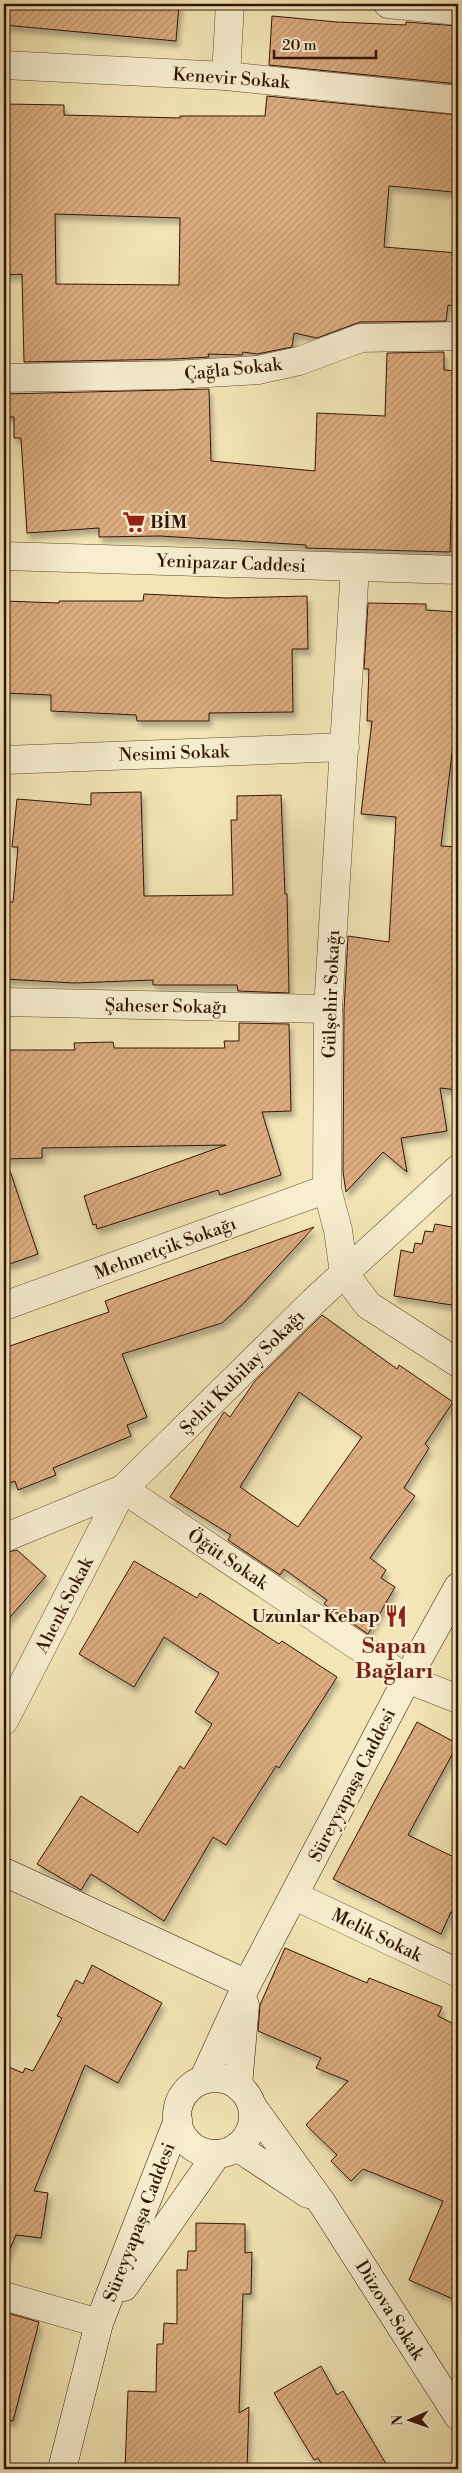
<svg xmlns="http://www.w3.org/2000/svg" width="462" height="2473" font-family="'Libre Bodoni',serif">
<style>
.building{fill:url(#building-hatch);stroke:#321405;fill-rule:evenodd;filter:url(#shadow)}
.lines{fill:none;stroke-linecap:round;stroke-linejoin:round}
.street-casing{stroke:#624831;stroke-width:29}
.secondary-casing{stroke:#321405;stroke-width:29}
.street{stroke:#f7eecf;stroke-width:28}
.secondary{stroke:#f7eecf;stroke-width:28}
.labels{text-anchor:middle;stroke-width:4.5;stroke-linejoin:round;paint-order:stroke}
.street-label{font-size:18px;fill:#321405;stroke:#f7eecf}
.poi-label{font-size:18px;font-weight:bold;fill:#321405;stroke:#f7eecf;text-anchor:start}
.district-label{font-size:22px;font-weight:bold;fill:#7a1f14;stroke:#f7eecf}
</style>
<defs>
<pattern id="building-hatch" width="6" height="6" patternUnits="userSpaceOnUse" patternTransform="scale(1.25)"><rect width="6" height="6" fill="#ddad81"/><path d="M-1 1l2-2M0 6l6-6M5 7l2-2" fill="none" stroke="#be946e"/></pattern>
<filter id="shadow"><feDropShadow dx="3" dy="5.5" stdDeviation="2.5" flood-color="#0004"/></filter>
</defs>
<rect width="100%" height="100%" fill="#f3e5b5"/>
<filter id="stains"><feTurbulence type="fractalNoise" baseFrequency=".004" numOctaves="4"/><feColorMatrix values="0 0 0 0 .2 0 0 0 0 .09 0 0 0 0 .02 0 0 0 .5 -.17"/></filter>
<radialGradient id="worn" r=".72"><stop offset=".6" stop-color="#630" stop-opacity="0"/><stop offset="1" stop-color="#630" stop-opacity=".3"/></radialGradient>
<g class="building">
<path d="M4,4H179L176,41L4,25Z"/>
<path d="M272,16L337,22L406,25V22L458,26V84L269,65Z"/>
<path d="M267,96L458,115V164L455,163L453,192L389,186L384,247L458,253V306L448,305L446,321L360,322L317,338L294,333L292,347L257,354L243,352L242,355L208,354L209,357L173,359L24,362L22,274L4,275V104L64,105V115L180,118V116H265ZM55,214L180,218L179,285L56,284Z"/>
<path d="M444,352V370L458,371V439L453,438L450,552L306,548V545L160,536L99,537V528L27,533L21,438H14V417H4V394L209,389L211,461L315,471L317,413L385,416L387,353Z"/>
<path d="M144,594L227,598L307,596L308,649H292L293,712L209,713V721H137L136,715L51,711V695L4,693V601L59,603V601H143Z"/>
<path d="M368,603L426,604V610L458,612V728H455L441,846L458,847V1090L440,1088L447,1131L401,1138L407,1172L383,1152L346,1192L343,1172L344,1010L348,936L389,942L396,817L361,814L372,721H367L369,669H364Z"/>
<path d="M141,792L144,896L233,895L231,820H237V796L281,795L285,894H287L289,993L238,991L237,985H153V980L74,983L4,979V902H13L18,847H12L17,799L91,805V793Z"/>
<path d="M239,1023L289,1024L291,1111L262,1112L281,1175L220,1195L218,1190L97,1229L96,1224L93,1225L84,1196L226,1145L42,1148V1158L4,1159V1050H75L74,1043L113,1042L114,1048H225L224,1041H239Z"/>
<path d="M9,1168L38,1254L4,1266V1169Z"/>
<path d="M435,1224L458,1228V1306L394,1296L401,1250L413,1253L415,1243L422,1244L425,1231L433,1232Z"/>
<path d="M314,1227L244,1303L222,1323L122,1354L147,1417L127,1425L131,1436L53,1468L56,1475L18,1490L15,1481L4,1485V1348L109,1312L105,1301Z"/>
<path d="M322,1315L397,1369L399,1365L453,1402L425,1444L429,1448L404,1488L415,1496L370,1558L386,1570L381,1578L395,1587L368,1634L324,1604L327,1600L284,1569L280,1575L228,1540L231,1535L170,1497L224,1412L230,1417L255,1381ZM299,1392L362,1437L298,1527L240,1487Z"/>
<path d="M17,1550L46,1576L4,1624V1553Z"/>
<path d="M134,1561L197,1598L200,1593L279,1644L282,1641L337,1677L279,1768L276,1766L226,1845L213,1837L164,1921L91,1874L81,1890L37,1864L81,1796L138,1833L180,1766L184,1769L212,1724L195,1712L219,1673L164,1637L134,1687L79,1654Z"/>
<path d="M417,1722L458,1744L408,1835L458,1859V1915L451,1912L441,1934L333,1879Z"/>
<path d="M285,1948L367,1983L369,1978L442,2007L438,2016L458,2026V2301L409,2280L443,2201L363,2169L351,2181L331,2161L337,2155L306,2125L348,2081L316,2068L321,2058L258,2031L260,2005Z"/>
<path d="M92,1965L162,2003L118,2083L85,2065L34,2191L48,2193L41,2238L16,2235L4,2263V2065L23,2073L25,2068L33,2071L62,2018L57,2016L76,1980L83,1984Z"/>
<path d="M196,2223L245,2224V2253L252,2252L251,2294H243L239,2413L249,2407L247,2469H125L128,2391L156,2392L157,2344H163L164,2323L177,2324V2270H187L188,2251H196Z"/>
<path d="M4,2312L39,2322L13,2421L4,2419Z"/>
<path d="M321,2366L337,2395L343,2391L389,2469H325L318,2458L314,2460L274,2393Z"/>
</g>
<g class="lines">
<defs>
<g id="street">
<path d="M388,4L458,11"/>
<path d="M4,65L226,76L458,100"/>
<path d="M226,76L230,4"/>
<path d="M4,378L174,375L258,370L299,361L361,338L458,336"/>
<path d="M4,556L458,570"/>
<path d="M355,567L328,1009L327,1189L338,1230L344,1273L368,1305L458,1363"/>
<path d="M4,760L345,747"/>
<path d="M4,1002L328,1009"/>
<path d="M4,1306L327,1189"/>
<path d="M4,1538L123,1489L314,1301L458,1169"/>
<path d="M4,1721L123,1489L407,1679L458,1699"/>
<path d="M295,1896L458,1973"/>
<path d="M4,2296L99,2323"/>
</g>
<g id="secondary">
<path d="M4,1872L247,1984"/>
<circle cx="215" cy="2116" r="38"/>
<path d="M203,2080L247,1984L407,1679L458,1587"/>
<path d="M238,2086L245,2005"/>
<path d="M252,2106L322,2203L458,2416"/>
<path d="M237,2147L308,2194"/>
<path d="M124,2287L217,2154"/>
<path d="M62,2469L99,2323L178,2120"/>
</g>
</defs>
<use href="#street" class="street-casing"/>
<use href="#secondary" class="secondary-casing"/>
<use href="#street" class="street"/>
<use href="#secondary" class="secondary"/>
</g>
<defs>
<symbol id="supermarket-bare" viewBox="-9 -9 18 18"><path d="M-6-5.5h2.5l.6 2H6L4.5 2H-2.5L-4.4-4H-6ZM-1.5 3.2a1.3 1.3 0 1 0 .1 0ZM3 3.2a1.3 1.3 0 1 0 .1 0Z" fill="#8f2418" stroke="#f7eecf" stroke-width="2.5" paint-order="stroke"/></symbol>
<symbol id="restaurant-bare" viewBox="-9 -9 18 18"><path d="M-5-6h1v4h1v-4h1v4h1v-4h1v5L-1.5 .5V6h-2V.5L-5-1ZM5-6V6H3V1.5H1.5Q1.5-4 5-6Z" fill="#8f2418" stroke="#f7eecf" stroke-width="2.5" paint-order="stroke"/></symbol>
</defs>
<g fill-rule="evenodd">
<use href="#supermarket-bare" x="118" y="506" width="32" height="32"/>
<use href="#restaurant-bare" x="380" y="1600" width="32" height="32"/>
</g>
<g class="labels">
<g class="street-label">
<text transform="translate(231 78) rotate(4)" y="6">Kenevir Sokak</text>
<text transform="translate(233 369) rotate(-6)" y="6">Çağla Sokak</text>
<text transform="translate(231 563) rotate(2)" y="6">Yenipazar Caddesi</text>
<text transform="translate(174 753) rotate(-2)" y="6">Nesimi Sokak</text>
<text transform="translate(331 994) rotate(-88)" y="6">Gülşehir Sokağı</text>
<text transform="translate(166 1006) rotate(1)" y="6">Şaheser Sokağı</text>
<text transform="translate(165 1248) rotate(-20)" y="6">Mehmetçik Sokağı</text>
<text transform="translate(242 1372) rotate(-45)" y="6">Şehit Kubilay Sokağı</text>
<text transform="translate(228 1559) rotate(34)" y="6">Öğüt Sokak</text>
<text transform="translate(64 1605) rotate(-63)" y="6">Ahenk Sokak</text>
<text transform="translate(352 1785) rotate(-63)" y="6">Süreyyapaşa Caddesi</text>
<text transform="translate(377 1935) rotate(26)" y="6">Melik Sokak</text>
<text transform="translate(139 2222) rotate(-69)" y="6">Süreyyapaşa Caddesi</text>
<text transform="translate(390 2310) rotate(58)" y="6">Düzova Sokak</text>
</g>
<g class="poi-label">
<text x="150" y="528">BİM</text>
<text x="380" y="1622" text-anchor="end">Uzunlar Kebap</text>
</g>
<g class="district-label">
<text x="394" y="1653">Sapan<tspan x="394" dy="25">Bağları</tspan></text>
</g>
</g>
<rect width="462" height="2473" fill="none" stroke="#f3e5b5" stroke-width="20"/>
<rect x="5" y="5" width="452" height="2463" fill="none" stroke="#321405" stroke-width="2.5"/>
<rect x="10" y="10" width="442" height="2453" fill="none" stroke="#321405"/>
<g transform="translate(410 2420) rotate(268)" stroke="#f7eecf" stroke-width="4" paint-order="stroke">
<path d="M0-4L9 19L0 12L-9 19Z" fill="#321405"/>
<text y="-8" font-size="14" font-weight="bold" text-anchor="middle" fill="#321405">N</text>
</g>
<path d="M274 50v8h102v-8" fill="none" stroke="#321405" stroke-width="2.5"/>
<text x="282" y="50" font-size="15" fill="#321405" stroke="#f7eecf" stroke-width="4" paint-order="stroke">20 m</text>
<rect width="100%" height="100%" filter="url(#stains)"/>
<rect width="100%" height="100%" fill="url(#worn)"/>
</svg>
